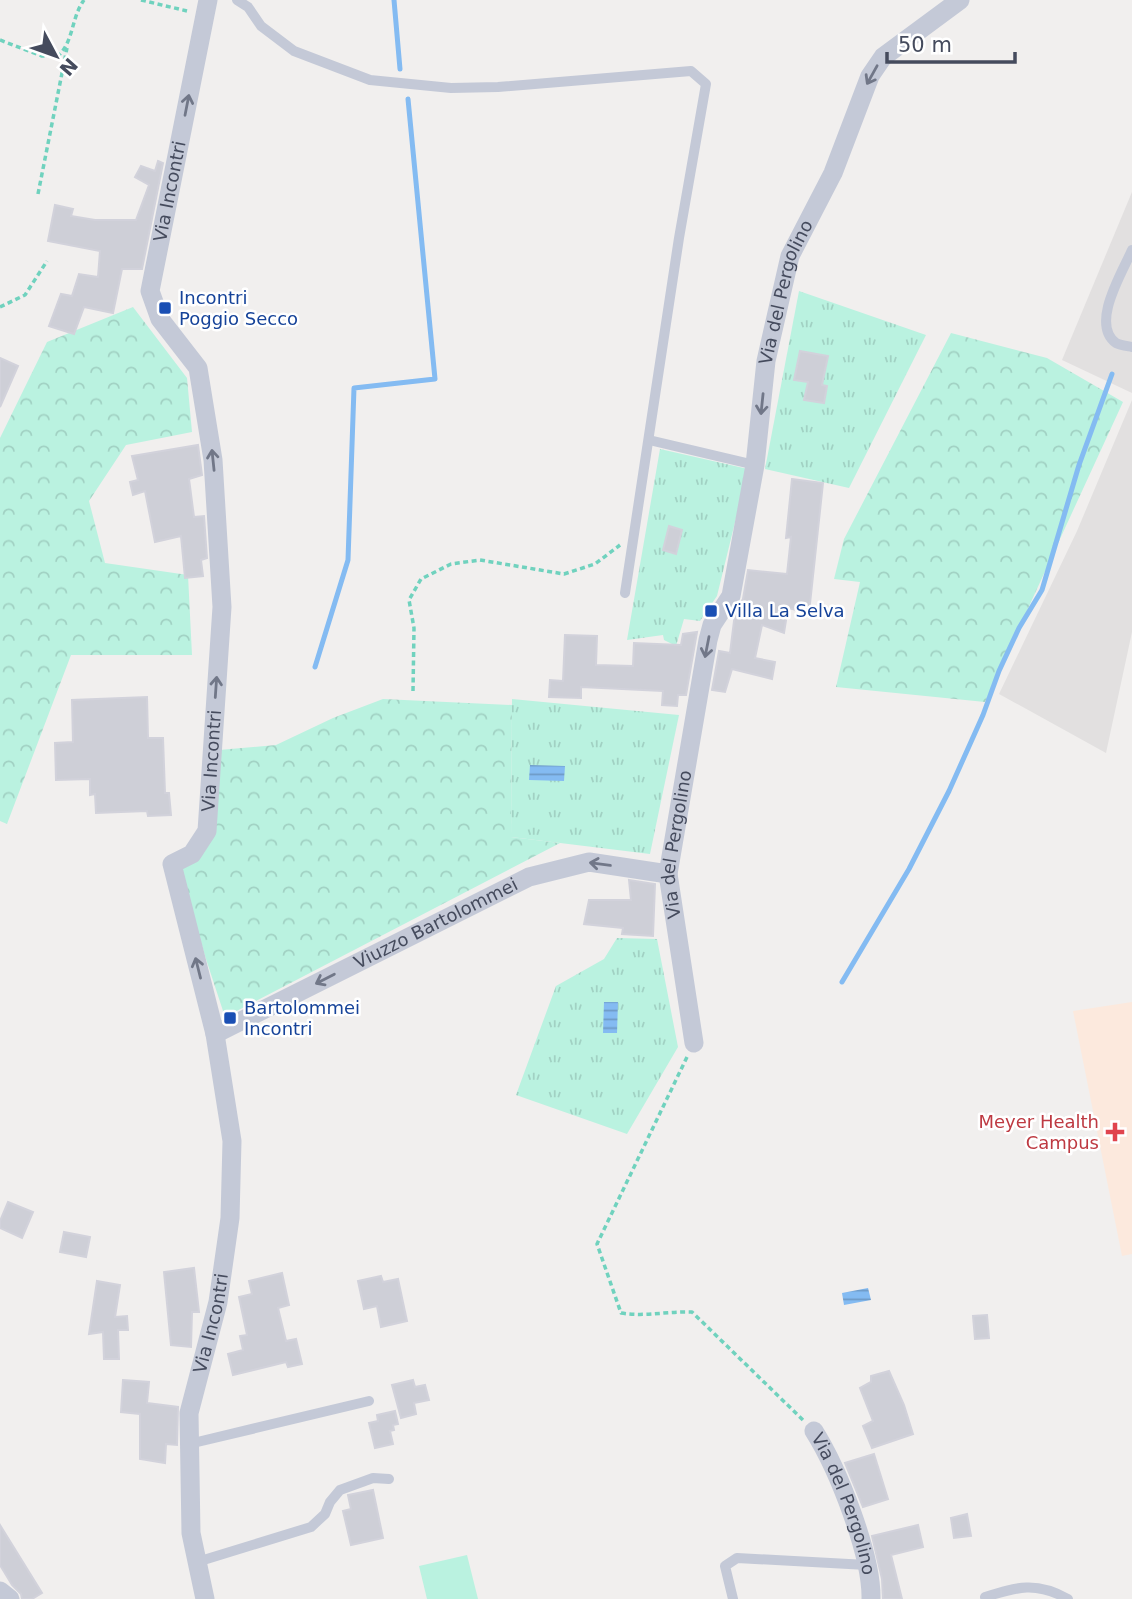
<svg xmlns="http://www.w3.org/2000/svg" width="1132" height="1599" font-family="'DejaVu Sans',sans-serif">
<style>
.education{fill:#e2e0e0}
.medical{fill:#fce9dd}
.grass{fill:#baf2e0}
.forest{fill:url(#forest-crowns)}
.park{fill:url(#park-tufts)}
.water{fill:url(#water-rules)}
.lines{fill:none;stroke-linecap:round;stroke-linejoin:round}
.stream{stroke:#84bbf2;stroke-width:5}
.building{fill:#cecfd7;stroke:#d2d2db;stroke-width:2}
.path{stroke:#70d2be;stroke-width:3.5;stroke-dasharray:5 3.5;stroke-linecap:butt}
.service{stroke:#c4c9d7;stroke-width:10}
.minor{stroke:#c4c9d7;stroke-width:19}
.oneway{stroke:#717788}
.transit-dot{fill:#1a4fb4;stroke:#fff;stroke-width:2.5}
.health-dot{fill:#e0444e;stroke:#fff;stroke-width:2.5}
.labels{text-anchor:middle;stroke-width:5;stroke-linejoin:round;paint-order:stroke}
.street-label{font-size:18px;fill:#454b5d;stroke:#fff}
.transit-label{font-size:18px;fill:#164399;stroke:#fff;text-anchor:start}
.health-label{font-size:18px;fill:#be3a42;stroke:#fff;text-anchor:end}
</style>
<defs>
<pattern id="forest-crowns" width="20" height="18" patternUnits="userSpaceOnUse" patternTransform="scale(1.75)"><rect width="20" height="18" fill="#baf2e0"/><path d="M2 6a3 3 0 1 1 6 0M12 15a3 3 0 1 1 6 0" fill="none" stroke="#a1d1c3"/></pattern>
<pattern id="park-tufts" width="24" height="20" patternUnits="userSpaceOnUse" patternTransform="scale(1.75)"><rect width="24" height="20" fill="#baf2e0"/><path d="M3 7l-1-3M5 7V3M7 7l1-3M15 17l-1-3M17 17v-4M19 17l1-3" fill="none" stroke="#a1d1c3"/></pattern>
<pattern id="water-rules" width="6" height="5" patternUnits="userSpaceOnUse" patternTransform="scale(1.75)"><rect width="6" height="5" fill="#84bbf2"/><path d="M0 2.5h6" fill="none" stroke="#6e9ac7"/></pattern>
</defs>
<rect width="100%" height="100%" fill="#f1efee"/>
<g class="education">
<path d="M1132,192V393L1062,360Z"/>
<path d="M1132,400V632L1106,753L999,694L1077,531Z"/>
</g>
<path class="medical" d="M1132,1002V1254L1122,1256L1073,1011Z"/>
<path class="grass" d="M467,1555L478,1599H427L419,1566Z"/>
<g class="forest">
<path d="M133,307L187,378L192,432L126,445L89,501L105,563L188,575L192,655H71L7,824L0,821V438L47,342Z"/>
<path d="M951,333L1047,358L1123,402L985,702L836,687L860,582L834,579L844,539Z"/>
<path d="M383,699L512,705L511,837L560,843L225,1017L205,956L180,868L200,855L219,750L276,745L333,718Z"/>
</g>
<g class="park">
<path d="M799,291L926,335L849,488L765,469Z"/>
<path d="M660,449L748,469L717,596L700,621L684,619L676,646L664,640L663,635L627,640Z"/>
<path d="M512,699L679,715L650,854L511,837Z"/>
<path d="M617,938L657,939L678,1047L627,1134L516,1095L556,986L604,959Z"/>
</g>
<g class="water">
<path d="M530,765L565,766L564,781L529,780Z"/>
<path d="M604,1002H618L617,1033H603Z"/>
<path d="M868,1288L871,1300L844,1305L842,1293Z"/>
</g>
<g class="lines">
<g class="stream">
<path d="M394,0L400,69"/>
<path d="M315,667L348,560L354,388L435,379L408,99"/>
<path d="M842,982L909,869L949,791L983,715L999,671L1019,628L1042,590L1079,465L1112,374"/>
</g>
</g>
<g class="building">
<path d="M158,161L163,163L142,269H122L113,313L84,307L74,334L49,326L61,294L72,296L79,274L98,277L100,251L48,241L55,205L73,209L71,216L95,220H136L149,185L135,177L141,166L155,171Z"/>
<path d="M800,351L828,356L822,385L827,386L824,403L804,400L808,382L794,380Z"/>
<path d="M0,358L18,366L0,407Z"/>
<path d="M198,445L202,475L189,479L194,517L204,516L207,558L201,560L203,576L185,578L181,536L155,542L145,491L133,495L130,482L138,480L132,456Z"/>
<path d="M792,479L823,483L809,613L788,608L784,633L762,625L755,658L775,662L772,679L732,669L725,692L712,690L719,651L730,653L735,613L743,599L748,570L787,574L791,537L786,538Z"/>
<path d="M669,526L682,530L676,554L663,550Z"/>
<path d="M697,632L686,695H678L677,706L662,705L663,691L581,687V698L549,697L550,680L563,681L565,635L597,636L596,665L633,666L634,643L681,645L683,634Z"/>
<path d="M147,697L148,738H163L165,793H169L171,815L148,816L147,811L96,813L95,794L90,795V779L56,780L55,743L73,742L72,700Z"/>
<path d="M629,880L655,884L653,936L622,934L623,928L584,924L589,900H631Z"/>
<path d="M8,1202L33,1212L22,1238L0,1228V1221Z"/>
<path d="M64,1232L90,1237L86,1257L60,1252Z"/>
<path d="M194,1268L199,1312H192L191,1347L171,1345L164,1272Z"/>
<path d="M282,1273L289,1305L278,1308L286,1341L296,1339L302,1364L288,1367L286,1362L233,1375L228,1354L243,1350L240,1336L247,1335L239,1297L252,1294L249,1281Z"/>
<path d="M381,1276L383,1282L398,1279L407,1321L381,1327L377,1306L364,1309L358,1281Z"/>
<path d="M97,1281L120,1285L115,1317L127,1316L128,1330H118L119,1359H104L103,1332L89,1334Z"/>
<path d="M987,1315L989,1338L975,1339L973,1316Z"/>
<path d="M889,1371L904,1405L913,1434L872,1448L863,1426L873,1421L860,1388L871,1382V1376Z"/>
<path d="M123,1380L149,1382L147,1403L178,1407L177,1445L166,1444L165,1463L140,1459V1414L121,1412Z"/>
<path d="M413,1380L415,1387L425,1385L429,1400L414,1403L416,1414L401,1418L392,1385Z"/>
<path d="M395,1411L398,1424L393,1425L394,1430L390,1431L393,1444L375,1448L369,1423L378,1421L377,1415Z"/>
<path d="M874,1454L888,1499L863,1507L845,1463Z"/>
<path d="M373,1490L383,1538L351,1545L343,1511L351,1509L348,1495Z"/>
<path d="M967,1514L971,1536L954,1538L951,1518Z"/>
<path d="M0,1525L42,1593L32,1599H22L21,1594L12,1585L0,1565Z"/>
<path d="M918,1525L923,1547L891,1555L902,1599H883L882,1579L872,1536Z"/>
</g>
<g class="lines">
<g class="path">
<path d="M141,0L187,11"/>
<path d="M0,40L42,56H58C74,41 71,18 84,0"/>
<path d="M38,194L67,48"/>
<path d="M0,307L25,295L47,261"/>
<path d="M413,691L414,628L409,600L421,579L451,564L480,560L564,574L595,564L620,545"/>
<path d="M687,1057L597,1244L621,1313C647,1317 667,1311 692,1312L803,1420"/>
</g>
<g class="service">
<path d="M237,0L248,7L261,26L294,51L370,80L451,88L498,87L691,71L706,84L679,238L625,593"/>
<path d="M1132,250C1122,273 1090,324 1116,343C1120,345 1127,346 1132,347"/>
<path d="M649,440L755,465"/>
<path d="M189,1444L369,1401"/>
<path d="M197,1562L311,1527L325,1514L330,1502L340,1490L373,1478L389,1479"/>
<path d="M985,1597C1017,1587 1036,1581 1068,1599"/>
<path d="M733,1599L725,1566L737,1558L867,1565"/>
</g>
<g class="minor">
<path id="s1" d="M215,1034L529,877L589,862L668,874"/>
<path id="s2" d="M694,1043L668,874L708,640L712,625L731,596L755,465L766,361L790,256L833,173L870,76L883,57L960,0"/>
<path id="s3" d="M814,1431C838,1469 872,1555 871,1599"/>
<path d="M0,1591L10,1599"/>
<path id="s4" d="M205,1599L191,1533L189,1413L218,1302L230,1218L232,1141L215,1034L172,864L192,854L207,831L222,607L213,460L198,368L160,319L150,291L208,0"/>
</g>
</g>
<defs><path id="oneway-shaft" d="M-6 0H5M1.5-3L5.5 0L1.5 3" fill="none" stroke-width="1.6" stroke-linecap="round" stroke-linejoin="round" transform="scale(1.75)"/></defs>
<g class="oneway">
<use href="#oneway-shaft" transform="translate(872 75) rotate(119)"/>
<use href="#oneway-shaft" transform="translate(187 105) rotate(-79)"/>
<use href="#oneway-shaft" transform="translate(762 404) rotate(96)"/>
<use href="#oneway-shaft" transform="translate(213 460) rotate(-96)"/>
<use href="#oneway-shaft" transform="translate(707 647) rotate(101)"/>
<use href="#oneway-shaft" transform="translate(216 687) rotate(-86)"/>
<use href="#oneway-shaft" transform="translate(600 864) rotate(-172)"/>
<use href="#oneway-shaft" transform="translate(198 968) rotate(-104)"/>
<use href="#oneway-shaft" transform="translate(325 979) rotate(153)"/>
</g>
<g class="transit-dot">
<rect x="158" y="301" width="14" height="14" rx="3.5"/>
<rect x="704" y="604" width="14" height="14" rx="3.5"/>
<rect x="223" y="1011" width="14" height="14" rx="3.5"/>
</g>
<path class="health-dot" d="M1111.5 1121.5h7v7h7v7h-7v7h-7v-7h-7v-7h7z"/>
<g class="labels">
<g class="street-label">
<text dy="6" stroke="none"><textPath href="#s4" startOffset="1456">Via Incontri</textPath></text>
<text dy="6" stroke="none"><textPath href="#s2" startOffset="768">Via del Pergolino</textPath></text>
<text dy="6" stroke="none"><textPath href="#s4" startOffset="868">Via Incontri</textPath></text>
<text dy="6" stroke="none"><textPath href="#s2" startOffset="201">Via del Pergolino</textPath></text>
<text dy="6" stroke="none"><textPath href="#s1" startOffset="247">Viuzzo Bartolommei</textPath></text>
<text dy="6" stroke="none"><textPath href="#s4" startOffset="280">Via Incontri</textPath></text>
<text dy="6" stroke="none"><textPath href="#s3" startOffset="79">Via del Pergolino</textPath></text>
</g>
<g class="transit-label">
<text x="179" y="304">Incontri<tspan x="179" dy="21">Poggio Secco</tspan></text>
<text x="725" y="617">Villa La Selva</text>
<text x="244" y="1014">Bartolommei<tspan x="244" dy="21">Incontri</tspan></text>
</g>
<g class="health-label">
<text x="1099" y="1128">Meyer Health<tspan x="1099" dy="21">Campus</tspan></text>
</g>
</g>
<g transform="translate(56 56) rotate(131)" stroke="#ffffff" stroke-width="5" paint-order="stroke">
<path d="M0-5L12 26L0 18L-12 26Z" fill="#454b5d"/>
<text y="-10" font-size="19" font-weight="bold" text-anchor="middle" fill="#454b5d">N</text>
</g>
<path d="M887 52v10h128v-10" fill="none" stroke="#454b5d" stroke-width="3.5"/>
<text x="898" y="52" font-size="21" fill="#454b5d" stroke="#ffffff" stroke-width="5" paint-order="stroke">50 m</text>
</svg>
